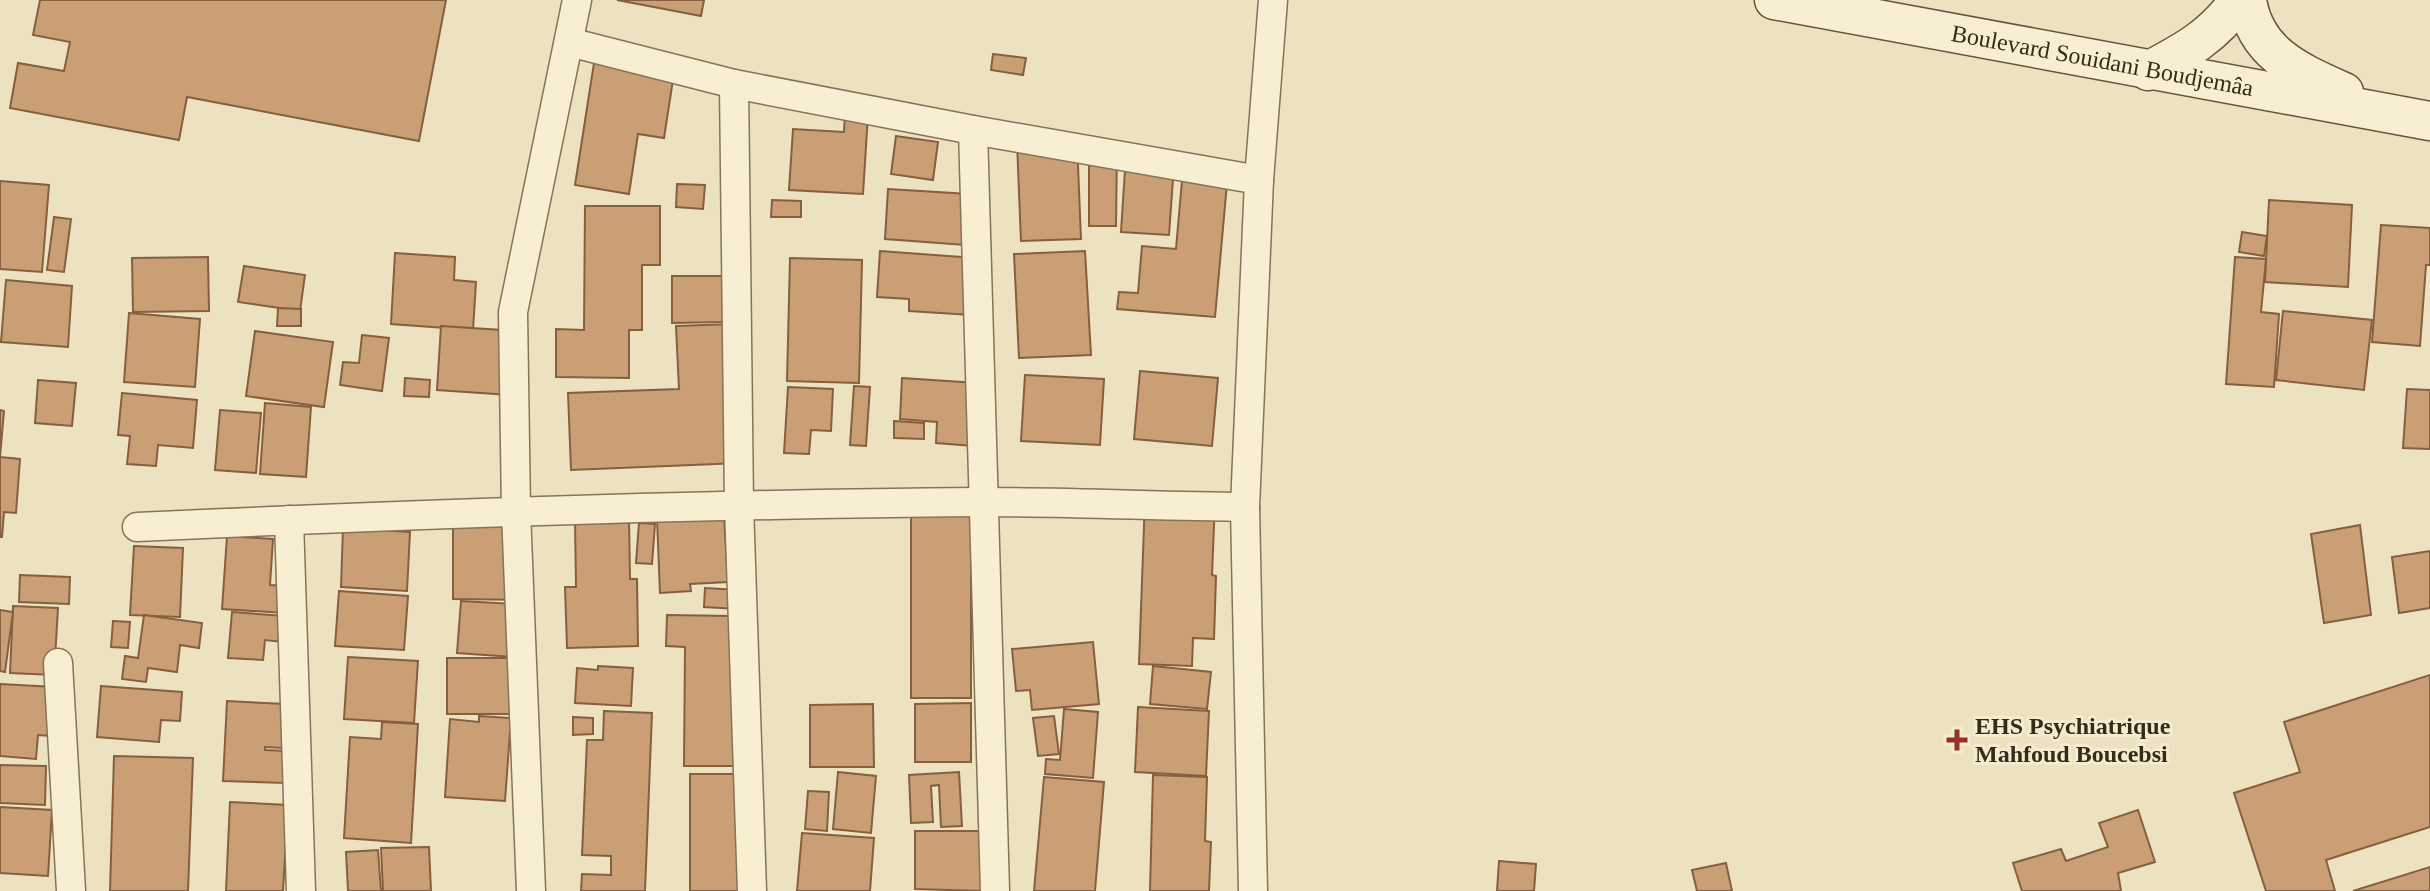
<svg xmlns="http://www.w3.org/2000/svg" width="2430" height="891" font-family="'Times New Roman',serif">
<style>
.building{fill:#cb9f76;stroke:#855f3f;stroke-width:2}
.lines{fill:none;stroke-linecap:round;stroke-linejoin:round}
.minor-casing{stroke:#867358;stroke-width:31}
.secondary-casing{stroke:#67543c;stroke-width:41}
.minor{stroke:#f8efd3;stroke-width:28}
.secondary{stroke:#f8efd3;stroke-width:38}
.poi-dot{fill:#942f29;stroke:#f5ecd0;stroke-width:3}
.labels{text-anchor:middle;stroke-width:6;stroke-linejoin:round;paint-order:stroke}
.street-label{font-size:24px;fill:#362a1d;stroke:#f5ecd0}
.poi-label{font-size:24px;font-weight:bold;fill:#362a1d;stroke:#f5ecd0;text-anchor:start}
</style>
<rect width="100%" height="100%" fill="#ede2c0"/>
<g class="building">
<path d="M40,0H446L419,141L187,97L179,140L10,108L18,63L64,71L70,42L33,35Z"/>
<path d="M617,0H704L701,16Z"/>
<path d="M596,50L676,60L664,138L638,134L629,194L575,185Z"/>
<path d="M993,54L1026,58L1023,75L991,70Z"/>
<path d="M845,114L868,115L863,194L789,190L793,129L844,132Z"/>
<path d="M896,136L938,142L933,180L891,174Z"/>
<path d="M1077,141L1081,239L1021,241L1017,143Z"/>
<path d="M1089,146H1117L1116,226H1089Z"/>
<path d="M1126,154L1171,156L1169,179H1173L1169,235L1121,232Z"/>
<path d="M1183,169L1228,172L1215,317L1117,309L1119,292L1138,293L1142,246L1176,249Z"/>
<path d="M0,181L49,185L42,272L0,269Z"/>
<path d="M677,184L705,185L703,209L676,207Z"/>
<path d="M888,189L969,194L965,245L885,239Z"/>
<path d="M772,200L801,201V217H771Z"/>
<path d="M2269,200L2352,205L2348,287L2265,282Z"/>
<path d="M585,206H660V265H642V330H629V378L556,377V329L584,330Z"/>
<path d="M54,217L71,219L64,272L47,270Z"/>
<path d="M2381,225L2430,228V265H2426L2420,346L2372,342Z"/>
<path d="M2242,232L2267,236L2264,256L2239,252Z"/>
<path d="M880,251L975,258L971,315L909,311V299L877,297Z"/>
<path d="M1085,251L1091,355L1019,358L1014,254Z"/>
<path d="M395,253L455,257L454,280L476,282L473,330L391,324Z"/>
<path d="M208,257L209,311L133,312L132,258Z"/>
<path d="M2235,257L2266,259L2261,312L2279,314L2274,387L2226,384Z"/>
<path d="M790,258L862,260L859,383L787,381Z"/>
<path d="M244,266L305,275L300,311L238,302Z"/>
<path d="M672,276H722L723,322L672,323Z"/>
<path d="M6,280L72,286L68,347L1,342Z"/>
<path d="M278,308L301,309V326H277Z"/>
<path d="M2283,311L2372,320L2364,390L2276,380Z"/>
<path d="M129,313L200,319L195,387L124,382Z"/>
<path d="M734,324L740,463L571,470L568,393L679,389L676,326Z"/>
<path d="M441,326L502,330L511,395L437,390Z"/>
<path d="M255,331L333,342L324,407L246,396Z"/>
<path d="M362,335L389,338L382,391L340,385L343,362L359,363Z"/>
<path d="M1140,371L1218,378L1212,446L1134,439Z"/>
<path d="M1025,375L1104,379L1100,445L1021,441Z"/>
<path d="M405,378L430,380L429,397L404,396Z"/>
<path d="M902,378L977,383L973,446L936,443L937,422L900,419Z"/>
<path d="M38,380L76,383L72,426L35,423Z"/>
<path d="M854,386L870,387L866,446L850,445Z"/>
<path d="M788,387L833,389L831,431L811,430L809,454L784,453Z"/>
<path d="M2407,389L2430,390V449L2403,448Z"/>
<path d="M122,393L197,400L193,448L158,445L156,466L127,464L130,436L118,435Z"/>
<path d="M265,403L311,407L306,477L260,474Z"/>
<path d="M0,410L4,411L0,457L20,459L16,513L4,512L2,537H0Z"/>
<path d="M220,410L261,413L256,473L215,470Z"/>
<path d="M894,421L924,423V439L894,438Z"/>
<path d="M1145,498L1215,501L1212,575L1216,576L1214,639L1193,638L1192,666L1139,664Z"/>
<rect x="911" y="505" width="60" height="193"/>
<path d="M724,516L728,582L690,584L691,591L660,593L657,519Z"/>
<path d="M629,519L630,579H637L638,646L567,648L565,587H576L575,520Z"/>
<path d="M519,522V600L453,599V523Z"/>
<path d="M639,523L655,524L652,564L636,563Z"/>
<path d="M2360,525L2371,615L2324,623L2311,534Z"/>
<path d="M343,528L410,532L407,591L341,587Z"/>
<path d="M227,536L273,539L270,585L287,586L285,613L222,609Z"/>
<path d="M134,546L183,548L180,617L130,615Z"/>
<path d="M2430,551V608L2399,613L2392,557Z"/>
<path d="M20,575L70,577L69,604L19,602Z"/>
<path d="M705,588L738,590L737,609L704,607Z"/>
<path d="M339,591L408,596L404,650L335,646Z"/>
<path d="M461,601L531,605L527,658L457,653Z"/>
<path d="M13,606L58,608L54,675L10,673Z"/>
<path d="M0,610L13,612L5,672L0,671Z"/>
<path d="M232,612L285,616L282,642L265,640L263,660L228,658Z"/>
<path d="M144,615L202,623L199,648L180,645L177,672L148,668L146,682L122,679L125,656L138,658Z"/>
<path d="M667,615L732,616L746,766H684L685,647L666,646Z"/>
<path d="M113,621L130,622L128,648L111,647Z"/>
<path d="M1093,642L1099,704L1032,710L1030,690L1016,691L1012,649Z"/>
<path d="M348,657L418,661L414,723L344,719Z"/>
<rect x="447" y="658" width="64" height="56"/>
<path d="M598,666L633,668L631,706L575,703L577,668L598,670Z"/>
<path d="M1153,666L1211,672L1207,709L1150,704Z"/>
<path d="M2430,675V827L2326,860L2335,891H2266L2234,793L2300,772L2284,722Z"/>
<path d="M0,684L55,687L51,736L38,735L36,759L0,756Z"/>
<path d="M101,686L182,692L180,721L161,720L159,742L97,737Z"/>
<path d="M227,701L285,704L283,748L265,747V750L288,751L286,783L223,781Z"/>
<path d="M971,703V762H915V704Z"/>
<path d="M873,704L874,767H810V705Z"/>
<path d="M1138,707L1209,711L1206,776L1135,772Z"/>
<path d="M1064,709L1098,712L1093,778L1045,774L1046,759L1060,760Z"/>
<path d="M604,711L652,713L645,891H581L582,874L611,875V856L582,855L587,740H603Z"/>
<path d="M479,716L511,718L505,801L445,797L450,719L479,722Z"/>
<path d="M1054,716L1059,754L1038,756L1033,718Z"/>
<path d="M573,717L593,718V734L573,735Z"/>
<path d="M382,722L418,724L411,843L344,838L350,737L381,739Z"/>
<path d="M114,756L193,758L188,891H110Z"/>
<path d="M0,765L46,766L45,805L0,803Z"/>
<path d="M838,772L876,776L871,833L833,829Z"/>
<path d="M959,772L962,826L941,827L939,785L931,786L933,822L911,823L909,775Z"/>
<rect x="690" y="774" width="64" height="117"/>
<path d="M1153,775L1207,777L1205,841L1211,842L1209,891H1150Z"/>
<path d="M1044,777L1104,782L1095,891H1034Z"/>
<path d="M808,791L829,792L827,831L805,829Z"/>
<path d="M230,802L288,805L283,891H226Z"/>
<path d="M0,807L52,810L48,876L0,873Z"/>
<path d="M2138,810L2155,862L2118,873L2121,891H2022L2013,863L2061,849L2066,861L2108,847L2099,823Z"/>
<path d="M915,831H982V891L915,889Z"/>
<path d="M802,833L874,838L870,891H797Z"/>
<path d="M429,847L431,891H383L381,848Z"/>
<path d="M378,850L381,891H348L346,852Z"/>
<path d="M1499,861L1536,864L1534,891H1497Z"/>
<path d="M1726,863L1732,891H1697L1692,870Z"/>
<path d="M2430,867V891H2353Z"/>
</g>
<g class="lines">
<defs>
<g id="minor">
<path d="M569,42L734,84L973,130L1259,180"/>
<path d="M734,84L739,505L752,891"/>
<path d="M973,130L995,891"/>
<path d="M289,520L301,891"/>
<path d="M137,527C418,514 698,504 979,502C1068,502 1157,506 1245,507"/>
<path d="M58,663L71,891"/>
<path d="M531,891L516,511L513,312L577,0"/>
<path d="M1253,891L1245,507L1259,180L1273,0"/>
</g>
<g id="secondary">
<path id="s1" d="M1774,0L2430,121"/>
<path d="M2247,0C2255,54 2299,72 2344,92"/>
<path d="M2148,71C2186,51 2214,36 2239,0"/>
</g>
</defs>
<use href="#minor" class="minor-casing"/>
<use href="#secondary" class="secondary-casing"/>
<use href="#minor" class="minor"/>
<use href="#secondary" class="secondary"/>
</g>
<path class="poi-dot" d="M1953 728h8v8h8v8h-8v8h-8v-8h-8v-8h8z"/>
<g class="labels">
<g class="street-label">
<text dy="8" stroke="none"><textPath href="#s1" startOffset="334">Boulevard Souidani Boudjemâa</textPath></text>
</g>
<g class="poi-label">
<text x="1975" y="734">EHS Psychiatrique<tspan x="1975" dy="28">Mahfoud Boucebsi</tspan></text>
</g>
</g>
</svg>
